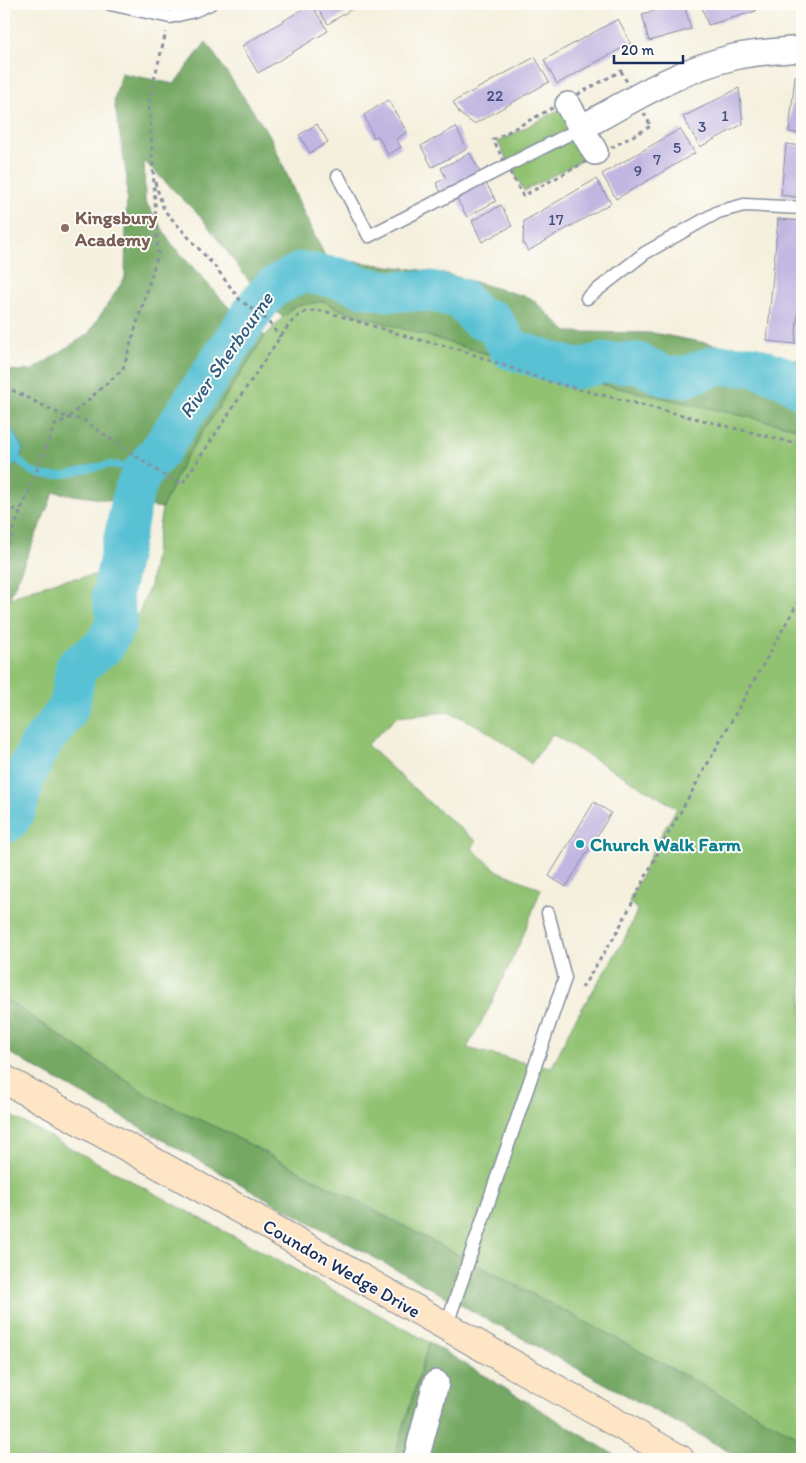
<svg xmlns="http://www.w3.org/2000/svg" width="806" height="1463" font-family="Itim,sans-serif">
<style>
.green{fill:#91c272;stroke:#567868;fill-rule:evenodd}
.forest{fill:#74a864;stroke:#486c61}
.water{fill:#58c1d4;stroke:#3a7899}
.lines{fill:none;stroke-linecap:round;stroke-linejoin:round}
.stream{stroke:#58c1d4;stroke-width:7}
.river{stroke:#58c1d4;stroke-width:41}
.building{fill:#c1b5e1}
.lane-casing{stroke:#88909e;stroke-width:15}
.street-casing{stroke:#88909e;stroke-width:28}
.secondary-casing{stroke:#88909e;stroke-width:30}
.path{stroke:#88909e;stroke-width:3;stroke-dasharray:4 4;stroke-linecap:butt}
.lane{stroke:#fff;stroke-width:12}
.street{stroke:#fff;stroke-width:25}
.secondary{stroke:#fde5c5;stroke-width:28}
.education-dot{fill:#8d6e63;stroke:#fdfcf7;stroke-width:2}
.culture-dot{fill:#0f9aa8;stroke:#fdfcf7;stroke-width:2}
.labels{text-anchor:middle;stroke-width:4;stroke-linejoin:round;paint-order:stroke}
.number-label{font-size:16px;fill:#44507f}
.education-label{font-size:19px;font-weight:bold;fill:#785e54;stroke:#fdfcf7;text-anchor:start}
.culture-label{font-size:19px;font-weight:bold;fill:#0d838f;stroke:#fdfcf7;text-anchor:start}
.street-label{font-size:19px;fill:#1b2f5e;stroke:#fdfcf7}
.water-label{font-size:20px;font-style:italic;fill:#2d5b81;stroke:#fdfcf7}
</style>
<rect width="100%" height="100%" fill="#fdfcf7"/>
<filter id="ink" filterUnits="userSpaceOnUse"><feTurbulence type="fractalNoise" baseFrequency=".02" numOctaves="2"/><feDisplacementMap in="SourceGraphic" scale="10" xChannelSelector="R" yChannelSelector="G"/><feConvolveMatrix kernelMatrix="1 2 1 2 8 2 1 2 1" color-interpolation-filters="sRGB"/></filter>
<filter id="wash" filterUnits="userSpaceOnUse"><feTurbulence type="fractalNoise" baseFrequency=".0096" numOctaves="4" result="noise"/><feDisplacementMap in="SourceGraphic" scale="20" xChannelSelector="R" yChannelSelector="G"/><feGaussianBlur stdDeviation="1.12" result="paint"/><feColorMatrix in="noise" values="0 0 0 0 0 0 0 0 0 0 0 0 0 0 0 0 0 1.4 0 .05"/><feComposite in="paint" operator="in"/></filter>
<g filter="url(#wash)">
<rect width="100%" height="100%" fill="#f5f0de"/>
<g class="green">
<path d="M561,109L587,157L524,191L498,142Z"/>
<path d="M323,301L341,310L547,372L802,429V1439L595,1327L224,1131L149,1096L4,998V837L14,832L33,805L51,754L81,706L87,688L129,636L150,586L162,508L183,462L265,336L293,307ZM448,712C480,724 505,742 531,764L552,734L677,808L657,842L629,902L638,909L624,940L573,1023L552,1067L526,1063L467,1048L489,1008L523,936L541,889L498,871L472,849L476,841L433,806L367,745L397,717Z"/>
<path d="M103,574L102,596L106,619L95,641L66,661L57,702L31,736L16,771L4,810V600L57,581Z"/>
<path d="M4,1112L429,1342L394,1459H4Z"/>
</g>
<g class="forest">
<path d="M206,42L270,136L305,216L326,258L443,273L531,298L567,332L653,333L802,361V429L547,372L341,310L323,301L293,307L283,318L255,289L201,217L144,161L145,201L171,243L232,311L265,336L183,462L162,508L54,492L10,597L4,600V370L31,371L88,334L125,278L127,178L114,101L121,73L174,84Z"/>
<path d="M4,998L149,1096L224,1131L595,1327L802,1439V1459H743L267,1199L4,1050Z"/>
<path d="M429,1342L621,1459H394Z"/>
</g>
<path class="water" d="M4,423L12,429L23,449L19,460L4,475Z"/>
<g class="lines">
<path class="stream" d="M19,460C42,490 77,469 107,465C117,463 132,470 142,473"/>
<path class="river" d="M4,824L10,819L16,809L27,772L40,745L66,712L70,704L76,667L104,646L117,622L112,595L134,491L142,473L162,448L257,305L272,288L301,272L339,278L364,287L389,291H430L461,299L478,318L493,321L510,349L575,369L604,363H637L666,376L684,377L717,365L752,366L784,377L802,389"/>
</g>
<g id="blocks">
<g class="building">
<path d="M311,4L328,31L258,73L242,46Z"/>
<path d="M314,4H360L328,24Z"/>
<path d="M680,4H684L691,29L649,41L642,14Z"/>
<path d="M701,4H754L756,11L708,25Z"/>
<path d="M618,19L631,43L557,84L544,60Z"/>
<path d="M535,57L549,82L474,124L460,114L453,102Z"/>
<path d="M795,76L802,77V134L789,132Z"/>
<path d="M739,88L743,124L700,147L683,117Z"/>
<path d="M388,100L407,132L396,139L401,147L388,155L378,136L374,138L364,115Z"/>
<path d="M317,124L328,142L310,153L299,135Z"/>
<path d="M456,127L467,149L432,167L421,146Z"/>
<path d="M680,129L695,153L616,199L602,174Z"/>
<path d="M786,144L802,146V198L781,195Z"/>
<path d="M470,153L481,174L442,194L436,183L446,178L441,168Z"/>
<path d="M596,179L611,203L528,251L523,243L524,221Z"/>
<path d="M485,181L496,201L467,217L456,197Z"/>
<path d="M501,205L512,226L482,242L472,221Z"/>
<path d="M778,219L802,221V267L795,344L767,341Z"/>
<path d="M594,802L611,813L566,887L549,876Z"/>
</g>
</g>
</g>
<g filter="url(#ink)">
<use href="#blocks" fill-opacity="0" stroke="#88909e" stroke-width="1"/>
<g class="lines">
<defs>
<g id="lane">
<path d="M110,4L170,17L194,11L210,4"/>
<path d="M338,176L369,236L581,128"/>
<path d="M587,298L645,253L718,212L744,205L802,208"/>
<path d="M446,1327L565,978L548,913"/>
</g>
<g id="street">
<path d="M568,105L595,152"/>
<path d="M581,128C630,101 679,70 734,57C756,52 779,51 802,49"/>
<path d="M416,1459L436,1383"/>
</g>
<path id="secondary" d="M4,1079L241,1210L680,1459"/>
</defs>
<use href="#lane" class="lane-casing"/>
<use href="#street" class="street-casing"/>
<use href="#secondary" class="secondary-casing"/>
<g class="path">
<path d="M621,71L651,126L523,196L493,140Z"/>
<path d="M155,182L164,210L217,269L240,300L267,320L280,337"/>
<path d="M4,390L14,391L68,418L123,369L158,254L149,100L166,32"/>
<path d="M4,511L21,508"/>
<path d="M4,553L55,425L68,418L82,419L165,476L182,484L280,337C294,318 299,309 324,311L412,338L458,349L550,382L802,445"/>
<path d="M582,988L616,934L662,845L802,595"/>
</g>
<use href="#lane" class="lane"/>
<use href="#street" class="street"/>
<use href="#secondary" class="secondary"/>
</g>
</g>
<circle class="education-dot" cx="65" cy="228" r="5"/>
<circle class="culture-dot" cx="580" cy="844" r="5"/>
<g class="labels">
<g class="number-label">
<text x="495" y="101">22</text>
<text x="725" y="121">1</text>
<text x="702" y="132">3</text>
<text x="677" y="153">5</text>
<text x="657" y="165">7</text>
<text x="638" y="176">9</text>
<text x="556" y="225">17</text>
</g>
<g class="education-label">
<text x="75" y="224">Kingsbury<tspan x="75" dy="22">Academy</tspan></text>
</g>
<g class="culture-label">
<text x="590" y="851">Church Walk Farm</text>
</g>
<g class="street-label">
<text transform="translate(342 1268) rotate(30)" y="7">Coundon Wedge Drive</text>
</g>
<g class="water-label">
<text transform="translate(226 355) rotate(-55)" y="7">River Sherbourne</text>
</g>
</g>
<rect width="806" height="1463" fill="none" stroke="#fdfcf7" stroke-width="20"/>
<path d="M614 55v8h69v-8" fill="none" stroke="#1b2f5e" stroke-width="2.5"/>
<text x="621" y="55" font-size="15" fill="#1b2f5e" stroke="#fdfcf7" stroke-width="4" paint-order="stroke">20 m</text>
</svg>
